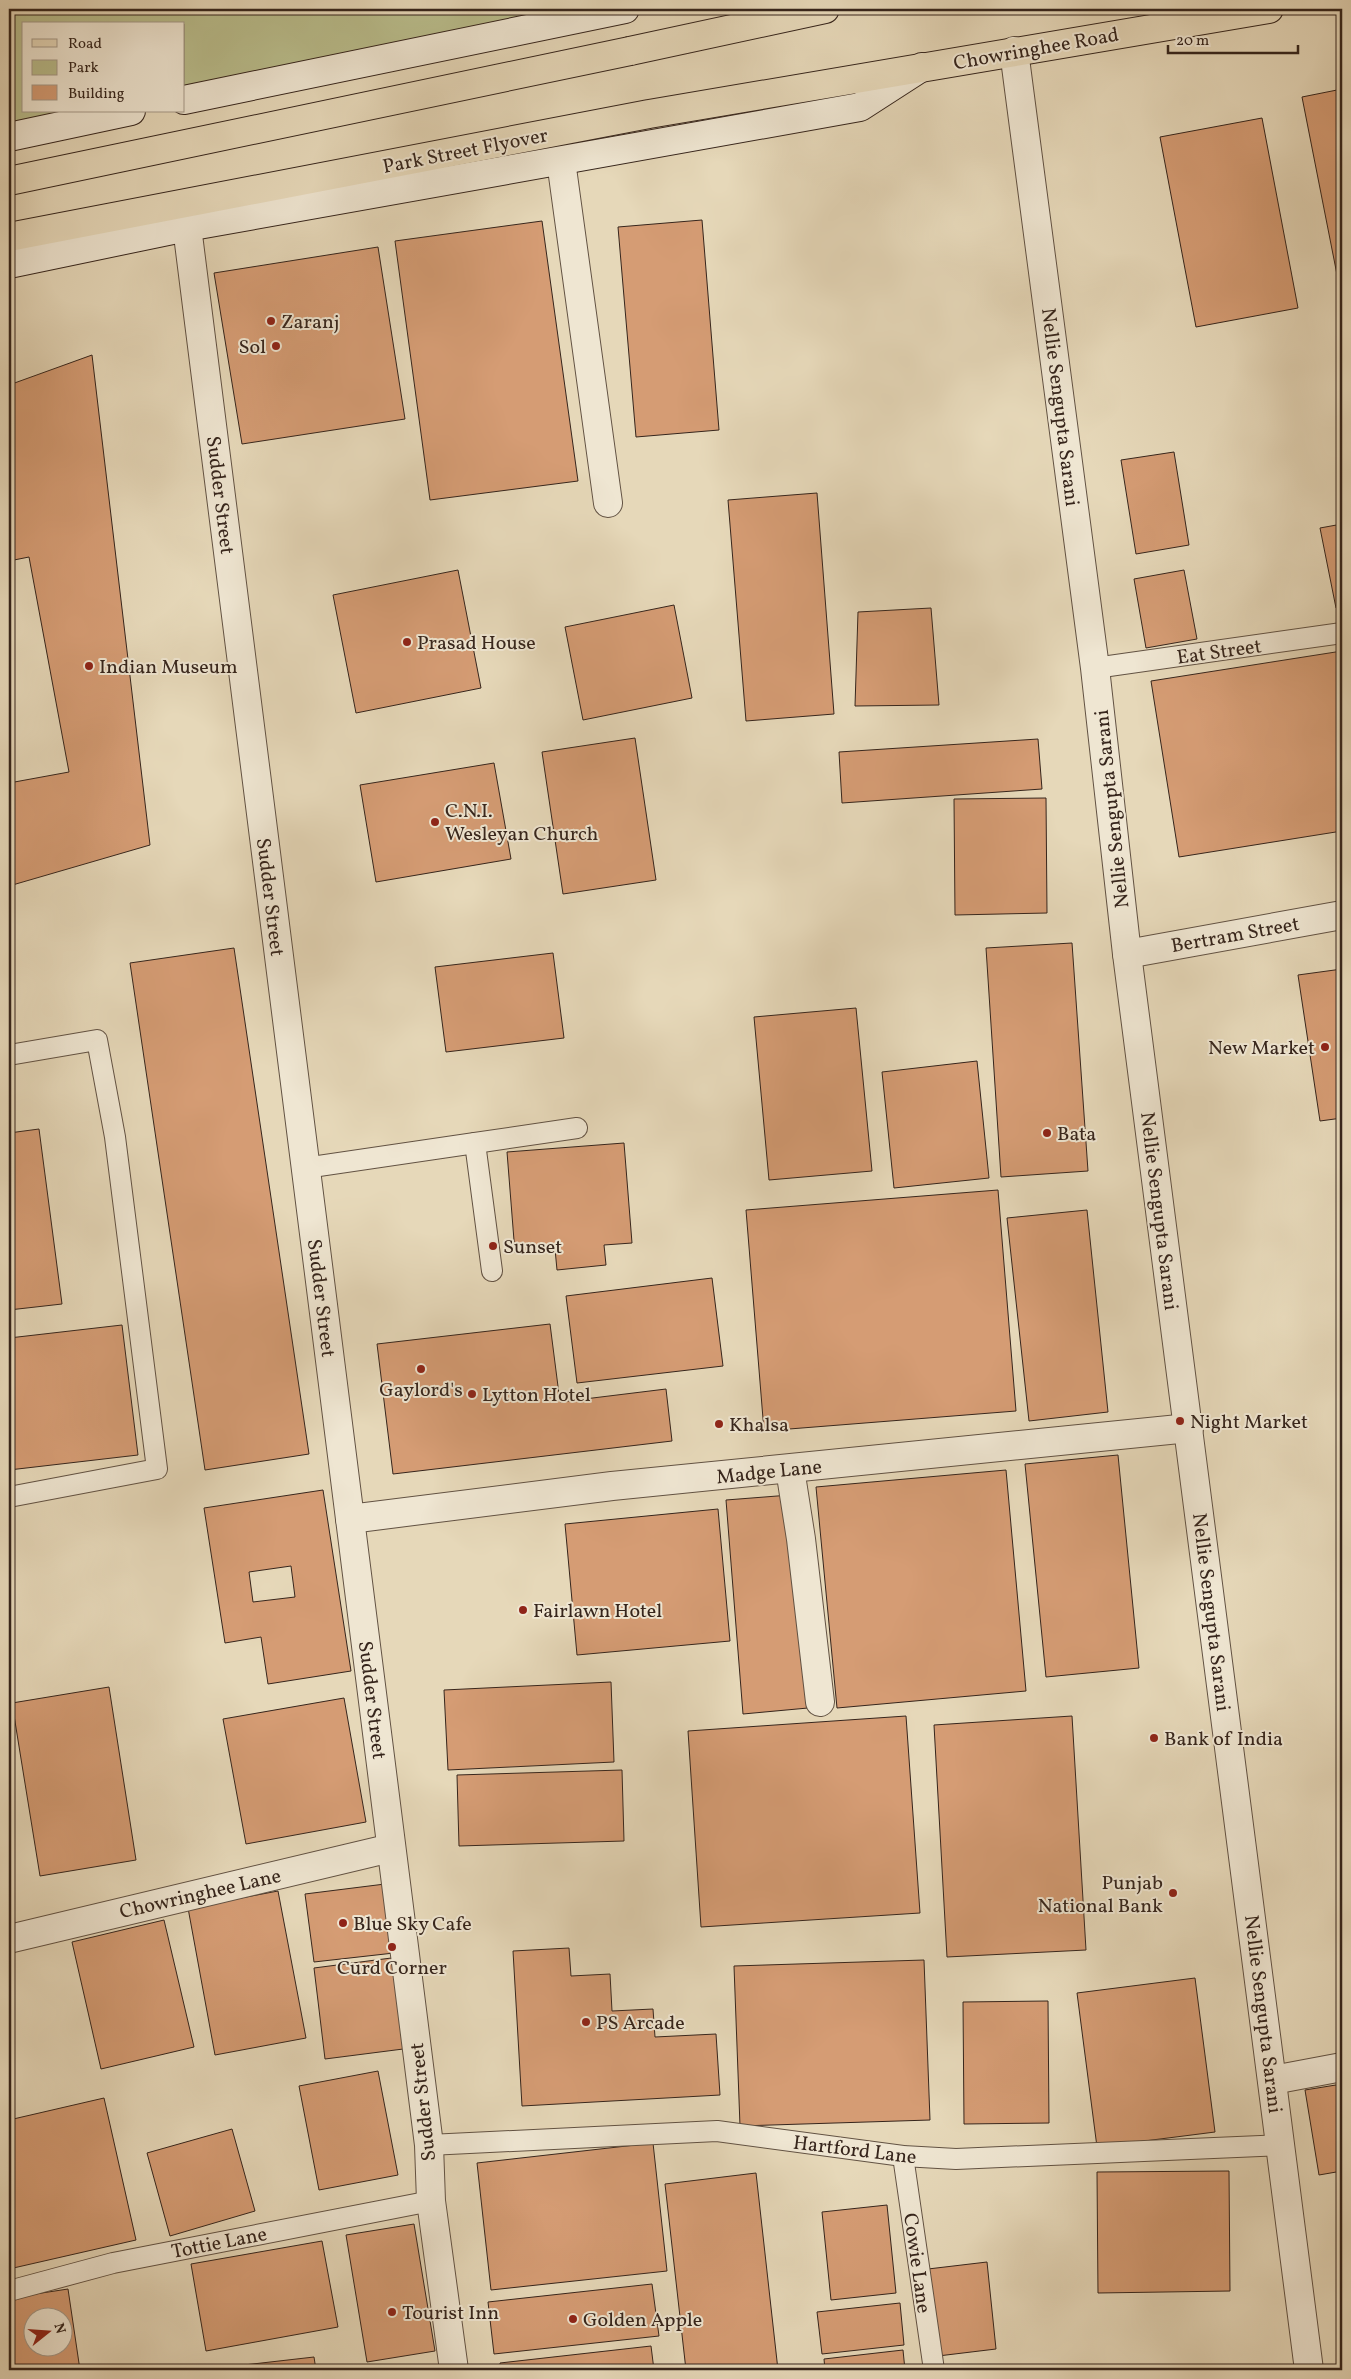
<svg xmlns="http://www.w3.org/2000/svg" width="1351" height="2379" font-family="Vollkorn,serif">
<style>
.green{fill:#b9bd8c;stroke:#787154}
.building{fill:#d59c74;stroke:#36251c;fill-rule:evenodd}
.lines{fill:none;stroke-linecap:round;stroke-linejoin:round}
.service-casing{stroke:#625243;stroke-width:22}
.minor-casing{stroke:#625243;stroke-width:30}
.tertiary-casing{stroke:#625243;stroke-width:30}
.secondary-casing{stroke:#36251c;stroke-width:30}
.primary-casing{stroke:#36251c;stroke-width:30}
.service{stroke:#efe6d2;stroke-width:20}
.minor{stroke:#efe6d2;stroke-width:28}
.tertiary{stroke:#efe6d2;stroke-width:28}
.secondary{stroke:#efe6d2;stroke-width:28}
.primary{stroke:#e6d8b9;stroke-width:28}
.primary-bridge-casing{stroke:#36251c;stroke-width:30;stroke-linecap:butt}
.primary-bridge{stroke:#e6d8b9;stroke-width:28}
.poi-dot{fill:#8f2418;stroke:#efe6d2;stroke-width:2}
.labels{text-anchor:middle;stroke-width:4;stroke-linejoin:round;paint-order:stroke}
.street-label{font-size:20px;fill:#36251c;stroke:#efe6d2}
.poi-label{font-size:20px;fill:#36251c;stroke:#efe6d2;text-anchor:start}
</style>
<rect width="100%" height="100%" fill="#e6d8b9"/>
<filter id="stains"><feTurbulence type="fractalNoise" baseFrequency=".004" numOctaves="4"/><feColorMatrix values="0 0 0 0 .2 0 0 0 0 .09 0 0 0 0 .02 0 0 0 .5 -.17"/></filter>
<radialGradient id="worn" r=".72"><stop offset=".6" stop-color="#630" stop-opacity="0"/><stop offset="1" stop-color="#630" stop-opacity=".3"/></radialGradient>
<path class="green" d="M9,9H568L184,87V24H24V111H67L9,123Z"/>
<g class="building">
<path d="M1342,89V300L1302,97Z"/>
<path d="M1262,118L1298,308L1196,327L1160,137Z"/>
<path d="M702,220L719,430L636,437L618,227Z"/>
<path d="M542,221L578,481L430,500L395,241Z"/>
<path d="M378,247L405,419L242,444L214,273Z"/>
<path d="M92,355L150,845L9,886V783L69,772L29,557L9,561V385Z"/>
<path d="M1174,452L1189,545L1136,554L1121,460Z"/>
<path d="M817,493L834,714L746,721L728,500Z"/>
<path d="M1342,524V607L1336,608L1320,528Z"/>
<path d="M458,570L481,688L356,713L333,595Z"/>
<path d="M1184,570L1197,639L1146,648L1134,579Z"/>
<path d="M674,605L692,698L583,720L565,627Z"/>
<path d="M931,608L939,705L855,706L858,612Z"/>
<path d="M1342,651V831L1179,857L1151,681Z"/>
<path d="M635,738L656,880L563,894L542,752Z"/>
<path d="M1038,739L1042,789L842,803L839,752Z"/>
<path d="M494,763L511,859L376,882L360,785Z"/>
<path d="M1046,798L1047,913L955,915L954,799Z"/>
<path d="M1072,943L1088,1171L1001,1177L986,948Z"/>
<path d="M234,948L309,1454L205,1470L130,963Z"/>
<path d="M553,953L564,1038L446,1052L435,967Z"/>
<path d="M1342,969V1118L1320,1121L1298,975Z"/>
<path d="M856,1008L872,1171L769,1180L754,1017Z"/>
<path d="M977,1061L989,1178L894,1188L882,1072Z"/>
<path d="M39,1129L62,1304L9,1310V1133Z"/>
<path d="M624,1143L632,1243L604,1245L606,1265L557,1270L555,1249L515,1253L507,1152Z"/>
<path d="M998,1190L1016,1411L764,1431L746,1210Z"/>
<path d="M1087,1210L1108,1412L1029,1421L1007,1218Z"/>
<path d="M712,1278L723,1366L577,1383L566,1296Z"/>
<path d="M550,1324L560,1402L666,1389L672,1441L393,1474L377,1344Z"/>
<path d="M122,1325L138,1455L9,1470V1338Z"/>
<path d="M1118,1455L1139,1668L1046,1677L1025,1464Z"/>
<path d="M1006,1470L1026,1691L837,1708L816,1487Z"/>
<path d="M323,1490L351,1671L268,1684L261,1637L225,1643L204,1508ZM291,1566L295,1597L253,1602L249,1572Z"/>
<path d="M790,1495L808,1708L743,1714L726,1500Z"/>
<path d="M718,1509L730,1641L577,1655L565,1524Z"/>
<path d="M611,1682L614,1762L448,1770L444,1690Z"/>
<path d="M109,1687L136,1860L40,1876L12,1703Z"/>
<path d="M344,1698L366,1822L246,1844L223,1719Z"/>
<path d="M906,1716L920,1913L701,1927L688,1731Z"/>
<path d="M1072,1716L1086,1950L947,1957L934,1725Z"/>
<path d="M622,1770L624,1841L459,1846L457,1775Z"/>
<path d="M385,1884L394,1953L314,1962L305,1894Z"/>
<path d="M278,1891L306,2038L215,2055L188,1908Z"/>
<path d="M164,1920L194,2047L101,2069L72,1942Z"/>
<path d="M569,1948L571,1976L610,1974L612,2011L653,2009L655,2037L716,2034L720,2095L522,2106L513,1951Z"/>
<path d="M399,1957L411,2048L325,2059L314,1968Z"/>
<path d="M924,1960L930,2120L740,2126L734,1966Z"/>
<path d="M1195,1978L1215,2132L1097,2147L1077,1993Z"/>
<path d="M1048,2001L1049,2123L964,2124L963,2002Z"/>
<path d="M378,2071L398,2175L319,2190L299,2086Z"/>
<path d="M1342,2084V2171L1319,2175L1305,2090Z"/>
<path d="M104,2098L136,2240L9,2269V2120Z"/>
<path d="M232,2129L255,2211L170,2236L147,2153Z"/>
<path d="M653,2143L667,2271L491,2290L477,2163Z"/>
<path d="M1229,2171L1230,2291L1098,2293L1097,2172Z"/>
<path d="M756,2173L778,2370H686L665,2184Z"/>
<path d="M887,2205L896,2293L831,2300L822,2212Z"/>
<path d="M414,2224L435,2351L367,2362L346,2235Z"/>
<path d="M322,2241L338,2327L206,2351L191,2264Z"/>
<path d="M987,2262L996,2349L938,2356L928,2269Z"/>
<path d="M652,2284L659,2336L494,2354L488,2302Z"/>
<path d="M68,2289L80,2370H10L9,2298ZM32,2316H62V2346H32Z"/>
<path d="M900,2303L904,2345L822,2354L817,2312Z"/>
<path d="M651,2346L654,2370H500V2363Z"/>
<path d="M903,2350L905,2370H825L824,2359Z"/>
<path d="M1338,2352H1342V2370H1341Z"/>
<path d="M314,2357L316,2370H245L244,2365Z"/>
<path d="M1068,2367L1069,2370H1038Z"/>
</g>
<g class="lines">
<defs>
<g id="service">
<path d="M1095,668L1342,633"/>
<path d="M9,1055L97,1040L115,1137L157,1469L9,1497"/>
<path d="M475,1143L577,1128"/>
<path d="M305,1168L475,1143L492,1271"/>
<path d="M429,2145L717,2131L903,2156L956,2159L1281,2145"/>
<path d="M903,2156L934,2370"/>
<path d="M9,2291L113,2263L431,2201"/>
</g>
<g id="minor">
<path d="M561,161L608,503"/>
<path d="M790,1469L801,1539L820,1702"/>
<path d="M350,1519L612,1486L1189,1428"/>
<path d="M1273,2080L1342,2067"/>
</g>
<g id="tertiary">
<path d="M1014,51L1095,668L1127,954L1309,2370"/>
<path d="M187,227L429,2145L431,2201L454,2370"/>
<path d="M1127,954L1342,915"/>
<path d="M9,1939L391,1848"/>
</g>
<g id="secondary">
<path d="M184,100L625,9"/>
<path d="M9,137L131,111"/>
<path d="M9,264L187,227L860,107L922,67"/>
</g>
<g id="primary">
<path d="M630,51L825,9"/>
<path d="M9,237L649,114L1269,9"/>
</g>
</defs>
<use href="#service" class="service-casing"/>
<use href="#minor" class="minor-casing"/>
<use href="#tertiary" class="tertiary-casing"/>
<use href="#secondary" class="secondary-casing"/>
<use href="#primary" class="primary-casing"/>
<use href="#service" class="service"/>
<use href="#minor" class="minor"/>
<use href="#tertiary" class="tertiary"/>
<use href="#secondary" class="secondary"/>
<use href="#primary" class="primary"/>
<defs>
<path id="primary-bridge" d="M9,181L630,51"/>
</defs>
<use href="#primary-bridge" class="primary-bridge-casing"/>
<use href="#primary-bridge" class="primary-bridge"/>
</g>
<g class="poi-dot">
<circle cx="271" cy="321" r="5"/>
<circle cx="276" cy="346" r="5"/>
<circle cx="407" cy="642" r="5"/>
<circle cx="89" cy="666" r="5"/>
<circle cx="435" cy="822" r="5"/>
<circle cx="1325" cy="1047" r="5"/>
<circle cx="1047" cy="1133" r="5"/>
<circle cx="493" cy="1246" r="5"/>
<circle cx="421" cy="1369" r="5"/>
<circle cx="472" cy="1394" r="5"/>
<circle cx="1180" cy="1421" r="5"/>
<circle cx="719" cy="1424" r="5"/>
<circle cx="523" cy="1610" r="5"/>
<circle cx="1154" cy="1738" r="5"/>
<circle cx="1173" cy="1893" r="5"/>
<circle cx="343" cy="1923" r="5"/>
<circle cx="392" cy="1947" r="5"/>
<circle cx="586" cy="2022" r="5"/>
<circle cx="392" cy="2312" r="5"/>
<circle cx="573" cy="2319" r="5"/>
</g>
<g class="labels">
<g class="street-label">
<text transform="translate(1036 48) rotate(-10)" y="7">Chowringhee Road</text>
<text transform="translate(465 150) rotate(-11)" y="7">Park Street Flyover</text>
<text transform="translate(1061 407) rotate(83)" y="7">Nellie Sengupta Sarani</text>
<text transform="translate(221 495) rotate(83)" y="7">Sudder Street</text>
<text transform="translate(1219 651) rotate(-8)" y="7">Eat Street</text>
<text transform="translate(1111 809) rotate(-96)" y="7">Nellie Sengupta Sarani</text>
<text transform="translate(271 897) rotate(83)" y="7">Sudder Street</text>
<text transform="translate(1235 934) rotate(-10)" y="7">Bertram Street</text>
<text transform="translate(1160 1211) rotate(83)" y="7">Nellie Sengupta Sarani</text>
<text transform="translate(322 1298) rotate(83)" y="7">Sudder Street</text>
<text transform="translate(769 1471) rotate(-6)" y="7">Madge Lane</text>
<text transform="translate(1212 1612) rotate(83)" y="7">Nellie Sengupta Sarani</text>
<text transform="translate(373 1700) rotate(83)" y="7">Sudder Street</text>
<text transform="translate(200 1893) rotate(-13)" y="7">Chowringhee Lane</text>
<text transform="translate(1264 2014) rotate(83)" y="7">Nellie Sengupta Sarani</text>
<text transform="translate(422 2102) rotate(-96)" y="7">Sudder Street</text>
<text transform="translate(855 2149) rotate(7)" y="7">Hartford Lane</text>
<text transform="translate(219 2242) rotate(-11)" y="7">Tottie Lane</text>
<text transform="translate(918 2263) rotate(82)" y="7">Cowie Lane</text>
</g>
<g class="poi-label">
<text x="281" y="328">Zaranj</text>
<text x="266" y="353" text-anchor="end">Sol</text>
<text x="417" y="649">Prasad House</text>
<text x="99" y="673">Indian Museum</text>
<text x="445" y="817">C.N.I.<tspan x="445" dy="23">Wesleyan Church</tspan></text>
<text x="1315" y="1054" text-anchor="end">New Market</text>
<text x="1057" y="1140">Bata</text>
<text x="503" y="1253">Sunset</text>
<text x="421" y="1396" text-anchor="middle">Gaylord's</text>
<text x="482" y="1401">Lytton Hotel</text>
<text x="1190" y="1428">Night Market</text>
<text x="729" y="1431">Khalsa</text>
<text x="533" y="1617">Fairlawn Hotel</text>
<text x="1164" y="1745">Bank of India</text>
<text x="1163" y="1889" text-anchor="end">Punjab<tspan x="1163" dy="23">National Bank</tspan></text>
<text x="353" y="1930">Blue Sky Cafe</text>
<text x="392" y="1974" text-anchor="middle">Curd Corner</text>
<text x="596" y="2029">PS Arcade</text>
<text x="402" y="2319">Tourist Inn</text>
<text x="583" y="2326">Golden Apple</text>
</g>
</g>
<rect width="1351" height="2379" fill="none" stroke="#e6d8b9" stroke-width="30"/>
<rect x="10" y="10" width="1331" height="2359" fill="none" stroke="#36251c" stroke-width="2.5"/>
<rect x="15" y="15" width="1321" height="2349" fill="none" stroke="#36251c"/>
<rect x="22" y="22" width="162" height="90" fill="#efe6d2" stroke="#a59989"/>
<rect x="32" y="39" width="25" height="8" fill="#e6d8b9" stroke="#a59989"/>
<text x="68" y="48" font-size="15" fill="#36251c">Road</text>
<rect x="32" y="60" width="25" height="15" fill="#b9bd8c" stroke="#a59989"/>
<text x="68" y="72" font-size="15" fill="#36251c">Park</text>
<rect x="32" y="85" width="25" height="15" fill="#d59c74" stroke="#a59989"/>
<text x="68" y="98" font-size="15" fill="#36251c">Building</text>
<g transform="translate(48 2332) rotate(73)"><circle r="24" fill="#efe6d2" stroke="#a59989"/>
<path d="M0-4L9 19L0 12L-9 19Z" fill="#8f2418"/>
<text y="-8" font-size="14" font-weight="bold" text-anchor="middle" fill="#36251c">N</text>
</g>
<path d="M1168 45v8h130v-8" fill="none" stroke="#36251c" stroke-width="2.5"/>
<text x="1176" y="45" font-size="15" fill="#36251c" stroke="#efe6d2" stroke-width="4" paint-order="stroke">20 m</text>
<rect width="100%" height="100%" filter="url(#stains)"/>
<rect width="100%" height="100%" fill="url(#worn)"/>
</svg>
